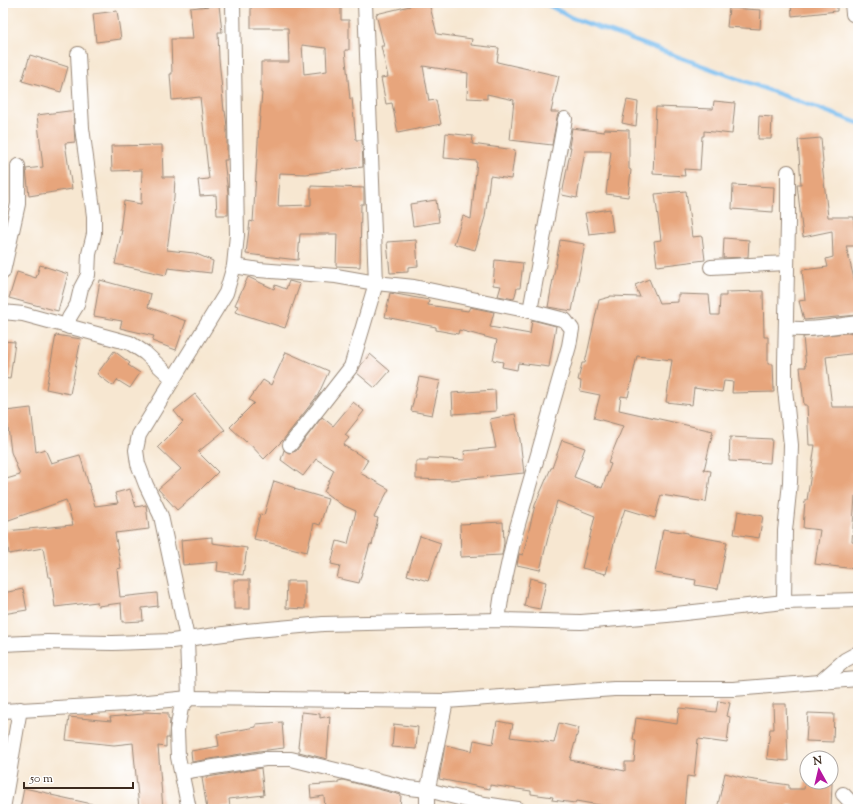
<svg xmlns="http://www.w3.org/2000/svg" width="861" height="812" font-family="'Sorts Mill Goudy',serif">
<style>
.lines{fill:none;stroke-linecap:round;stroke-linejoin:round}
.stream{stroke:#79bdef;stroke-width:4.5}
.building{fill:#e7a57b;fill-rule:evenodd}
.minor-casing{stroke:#998878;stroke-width:16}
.minor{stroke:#fff;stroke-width:14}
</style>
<rect width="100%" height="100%" fill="#fff"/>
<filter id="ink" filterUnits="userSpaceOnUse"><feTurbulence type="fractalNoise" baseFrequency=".025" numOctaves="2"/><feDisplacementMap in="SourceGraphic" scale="8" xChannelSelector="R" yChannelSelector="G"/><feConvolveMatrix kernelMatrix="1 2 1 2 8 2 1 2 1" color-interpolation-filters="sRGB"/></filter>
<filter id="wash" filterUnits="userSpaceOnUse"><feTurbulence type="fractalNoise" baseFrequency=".012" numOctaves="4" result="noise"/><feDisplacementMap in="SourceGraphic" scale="16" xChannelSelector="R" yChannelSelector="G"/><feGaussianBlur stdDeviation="0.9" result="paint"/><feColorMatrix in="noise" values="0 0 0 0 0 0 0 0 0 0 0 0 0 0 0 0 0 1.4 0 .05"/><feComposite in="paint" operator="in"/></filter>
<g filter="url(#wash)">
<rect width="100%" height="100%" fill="#f7e7d1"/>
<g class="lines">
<path class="stream" d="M545,3L570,17L858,123"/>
</g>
<g id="blocks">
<g class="building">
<path d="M298,3H341V20H349V50H345L350,99L352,98L356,140H362L363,167L306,174L280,173L278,206L311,205V186L364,188V204H361L360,267L336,266L337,234H300L298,260L246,254L250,221L253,222L259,126L262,93H261V62H289L288,28H251V5H298ZM302,45L326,48L327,71L304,74Z"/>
<path d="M409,3H429L437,34L472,39L471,45L499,48L497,62L559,76L551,112H559L557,117L552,145L510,140L514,100L487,94V99L467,98L468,73L423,66L429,101L436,100L441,124L398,133L392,103L386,104L381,78L388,77L381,46H384L376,14L410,6Z"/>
<path d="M791,3H837V11L792,16Z"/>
<path d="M219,5L222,32H218L219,59L224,111H225L227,126V160H224L228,193V215H217L216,195L200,196L198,180L209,179L200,97L172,100L170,74H172L171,39H193L190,8Z"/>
<path d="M729,8L761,10L760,29L727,27Z"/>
<path d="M117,11L121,39L96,42L93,14Z"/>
<path d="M30,55L68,67L61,92L22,81Z"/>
<path d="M627,100L638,102L636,126L622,123Z"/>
<path d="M714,101L735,103L732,134L704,131V136H702L700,170L684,169L685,176L653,174L656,107L713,109Z"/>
<path d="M69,111H73L75,142L65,143L72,189L29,196L26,169L43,167L37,115Z"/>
<path d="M759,116L772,117L771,139H758Z"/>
<path d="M572,128L604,132V129L629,130V169L631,170L628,197L606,194L611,151H585L577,198L562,195L571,147H569Z"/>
<path d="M446,133L473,136L472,144L515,150L511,179L490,176L485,217L475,250L454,244L463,216L471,219L477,161L444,158Z"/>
<path d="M821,138L823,163H822L828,217H854L855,246H846L856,287H858V315L804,320L799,301L805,300L802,270L828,267L826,259L833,257L832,231L803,237L797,184H801L798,140Z"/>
<path d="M162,145L163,177H175L174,198L167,250L194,253L213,261L211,273L168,268L166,275L115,264L122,230H120L124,201L141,204L142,170L112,171L111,146Z"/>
<path d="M733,185L774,187L773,212L732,209Z"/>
<path d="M686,191L692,237L702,236L705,260L657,266L654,241L661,240L655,194Z"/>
<path d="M436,200L439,222L413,226L410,204Z"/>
<path d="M610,209L613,231L589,234L585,213Z"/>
<path d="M724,238L749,240L748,257L723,258Z"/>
<path d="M416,240L418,266L408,267V272L390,273L387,242Z"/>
<path d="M560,240L585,244L572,311L548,307Z"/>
<path d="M495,260L523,263L520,288H517L514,299L498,296L501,286L493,285Z"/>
<path d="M40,265L68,274L58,311L9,298L17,272L36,278Z"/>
<path d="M248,277L274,289L275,285L286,289L289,281L300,284L285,328L235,312L238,306L235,305Z"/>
<path d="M649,279L659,303L678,302V294L709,295L711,315H719L720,296H726V292L763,291L764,337H768V364H773L774,392L732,393L733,382L724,381L722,392L694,388L692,405L666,402L672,360L637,356L628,397L621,396L619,410L713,431L704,470L711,471L706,502L661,495L655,518L625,509L616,535L606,574L582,568L595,516L557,501L540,570L517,565L519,554L523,555L535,505L551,468H552L562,440L585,448L574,477L602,488L611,464L608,463L623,426L594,418L600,395L580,391L581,381L578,380L582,363H585L599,300L610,297V296L640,297L635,285Z"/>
<path d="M100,280L151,294L148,307L186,321L176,350L152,341L154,336L120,328L122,321L94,316Z"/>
<path d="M390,293L429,300L428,305L468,311L470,307L494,312L490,327L530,334L532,320L556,326L549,367L518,363L517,370L502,367L503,362L493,360L497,340L459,330L458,334L436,330V327L385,317Z"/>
<path d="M858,332V353L826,357L832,407H856V409H858V497L855,496L852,542L858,543L855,569L815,564L820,530L803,528L805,500H807L815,445H809L807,405H804L800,367H806L803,337Z"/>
<path d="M56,335L81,339L70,394L46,389Z"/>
<path d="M3,341L15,342L10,379L3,378Z"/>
<path d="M114,351L130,363L128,365L140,373L130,388L117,380L113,386L97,374Z"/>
<path d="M286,352L329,371L318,395L283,440L264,459L247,441L246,442L230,427L254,403L249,400L263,380L271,385Z"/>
<path d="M370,354L390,371L375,388L357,373L361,365Z"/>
<path d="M419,377L440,381L432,415L411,411Z"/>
<path d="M495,390L496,411L453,414L452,393Z"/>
<path d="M195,394L225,430L198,452L218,472L196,494L177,510L158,489L181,469L158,447L183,422L174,411Z"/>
<path d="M353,402L364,411L345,435L349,438L343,445L368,460L360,473L389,489L374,517L378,518L372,545L370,544L359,583L337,578L340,566L331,564L337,541L348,544L356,511L342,505L324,492L334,470L316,459L303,476L281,460L284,450L289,453L296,451L322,417L333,426Z"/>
<path d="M31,408L36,452L45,449L51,463L80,455L95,506L118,503L115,493L130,489L136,507L146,505L149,529L115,533L121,568L117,569L120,597L157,593L158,606L142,608L143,621L122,622L121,603L98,606L97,602L55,607L51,577H48L43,548L9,554L5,531L73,525L66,500L3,522V480L20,475L11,452L6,411Z"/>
<path d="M515,414L520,440L524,473L451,480L416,479V461H428V458L465,460L464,451L496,448L490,419Z"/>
<path d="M730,437L772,439L770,463L729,461Z"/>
<path d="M274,481L295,488L294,489L328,499L320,525L314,523L307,552L254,539L260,514L264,515Z"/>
<path d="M738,511L763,516L759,538L734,534Z"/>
<path d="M503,522L504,543L502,555L461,557L460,524Z"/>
<path d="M663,529L688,533V535L727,542L718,589L695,585L696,580L655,573Z"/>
<path d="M420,536L441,543L428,581L407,575Z"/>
<path d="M212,537V543L247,548L243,575L217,571L218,562L183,565L181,540Z"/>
<path d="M530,578L546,582L540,609L524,606Z"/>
<rect x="234" y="580" width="16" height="29"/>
<path d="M287,581H305V609L286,608Z"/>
<path d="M23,589L27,610L3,614V593Z"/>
<path d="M718,701L730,703L727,716L730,717L727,743L698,739L694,777L687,776L684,809H622L576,801L575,803L552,800L553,797L531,794V791L490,785V789L439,779L445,745L472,751L474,740L493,744L497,721L513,724L510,737L554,743L559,723L579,728L570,760L625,771V762H634L636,741L633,740L636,718L677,724L679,708L716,712Z"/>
<path d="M773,704H786L788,761L767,759L770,729H774Z"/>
<path d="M143,712L168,713V718L170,719L169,738H166V747L158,746L163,809H139L133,743L114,745L66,740L69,717L111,721L110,717L143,714Z"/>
<path d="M302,712L320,714V718L330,716L327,759L299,752V747H298Z"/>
<path d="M808,713L834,714L833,742L806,741Z"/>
<path d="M282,722L284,748L259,751L192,762L191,751L219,746L217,734L256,727V724Z"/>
<path d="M394,724L418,727L416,749L392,747Z"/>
<path d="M261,768L264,795L229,799L230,807L207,809L202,778Z"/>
<path d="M725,773L748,779L789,785V789H804L805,782L832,783L831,808L788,805L787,809H717Z"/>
<path d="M343,780L401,795L400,809H325L324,796L311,798L310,785L338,783V781Z"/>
<path d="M24,788L52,794L51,795L92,804V809H20Z"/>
</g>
</g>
</g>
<g filter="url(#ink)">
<use href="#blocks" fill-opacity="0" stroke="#998878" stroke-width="1"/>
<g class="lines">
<defs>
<g id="minor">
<path d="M852,3L853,14"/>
<path d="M234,266L259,270L336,276L376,283L414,287L530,311L565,320L572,329L569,346L514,538L502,593L498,620"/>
<path d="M711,267L787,263"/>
<path d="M3,272L18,204V166"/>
<path d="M530,311L565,119"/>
<path d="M3,312L23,314L130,343L145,353L173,379"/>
<path d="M69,327V318L77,305L81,288L88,275L89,254L94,234V216L82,128L78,54"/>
<path d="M786,328C810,331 834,326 858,323"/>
<path d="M290,445L351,367L376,283L365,3"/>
<path d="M784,602L785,531L790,482L791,445L785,389V363L788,223V172"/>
<path d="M3,644L47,642L113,643L172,641L246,631L323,624L498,620L581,622L667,615L784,602L858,600"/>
<path d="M820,682L845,660L858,653"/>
<path d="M3,711L127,704L189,698L446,701L614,689H733L858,679"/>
<path d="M182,772L265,759H291L409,788L428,790L478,803L518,809"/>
<path d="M843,794L857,809"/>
<path d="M3,809L20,709"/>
<path d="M189,809L178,757L177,730L181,708L189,698L187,638L161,516L146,485L138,464L136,450L139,435L226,293L234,266L237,235L233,3"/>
<path d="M427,809V793L446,701"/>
</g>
</defs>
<use href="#minor" class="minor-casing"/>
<use href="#minor" class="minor"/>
</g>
</g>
<rect width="861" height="812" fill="none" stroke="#fff" stroke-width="16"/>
<g transform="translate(819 770) rotate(352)"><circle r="19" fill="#ffffff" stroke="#b1aaa5"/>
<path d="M0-3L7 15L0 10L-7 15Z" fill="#b5179e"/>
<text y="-6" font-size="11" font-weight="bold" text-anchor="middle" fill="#3b2a1e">N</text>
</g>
<path d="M24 782v6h109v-6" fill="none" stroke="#3b2a1e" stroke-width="2"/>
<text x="30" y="782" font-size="12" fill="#3b2a1e" stroke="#ffffff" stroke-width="3" paint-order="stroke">50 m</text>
</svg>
